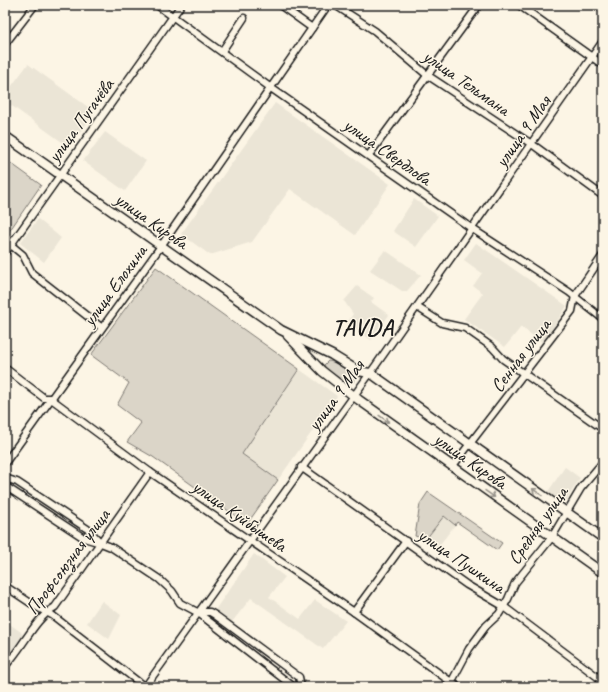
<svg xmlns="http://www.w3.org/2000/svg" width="608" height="692" font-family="Caveat,sans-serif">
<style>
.built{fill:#ebe5d6}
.green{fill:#dbd5c8;stroke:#7c7872}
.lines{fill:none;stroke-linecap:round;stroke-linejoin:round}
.minor-casing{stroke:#1c1c1c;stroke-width:9}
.major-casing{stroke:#1c1c1c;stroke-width:11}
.minor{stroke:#fcf5e5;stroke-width:6}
.major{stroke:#fcf5e5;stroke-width:8}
.oneway{stroke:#97938b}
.labels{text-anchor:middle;stroke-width:3;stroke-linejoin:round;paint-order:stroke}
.street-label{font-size:19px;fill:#1c1c1c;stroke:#fcf5e5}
.district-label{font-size:23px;font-weight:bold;letter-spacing:1px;fill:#1c1c1c;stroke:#fcf5e5}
</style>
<rect width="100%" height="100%" fill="#fcf5e5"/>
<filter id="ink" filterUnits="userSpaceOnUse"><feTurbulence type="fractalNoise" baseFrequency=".025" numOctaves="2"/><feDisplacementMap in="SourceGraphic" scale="8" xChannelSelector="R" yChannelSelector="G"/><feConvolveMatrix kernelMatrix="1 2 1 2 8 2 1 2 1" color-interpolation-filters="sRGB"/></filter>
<g filter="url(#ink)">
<g class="built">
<path d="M28,64L95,112L69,147L5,101V95Z"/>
<path d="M275,103L390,184L355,235L290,189L252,242L210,255L181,234Z"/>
<path d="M105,132L146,161L125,191L83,161Z"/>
<path d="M414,199L438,216L416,247L393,231Z"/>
<path d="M38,219L61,238L44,262L20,243Z"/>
<path d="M476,243L567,306L543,343L521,327L505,347L464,319L483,293L473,286L482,273L464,260Z"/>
<path d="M385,250L421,275L407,291H402L370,270Z"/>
<path d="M357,286L374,298L371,302L389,315L371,340L347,323L353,314L344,301Z"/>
<path d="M299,369L337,396L278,480L242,454Z"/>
<path d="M565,467L580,478L564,504L547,493Z"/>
<path d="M444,516L455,525L437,548L426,539Z"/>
<path d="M254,554L285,577L269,597L300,619L315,600L346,621L323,649L251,598L232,622L215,610Z"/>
<path d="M102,601L121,615L109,639L87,623Z"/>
<path d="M5,621L21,632L24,638L11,654L5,650Z"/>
</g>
<g class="green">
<path d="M5,159L41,185L8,233L5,231Z"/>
<path d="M156,267L299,369L242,454L278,480L247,524L153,457L127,442L141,423L117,405L129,383L91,355Z"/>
<path d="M328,361C335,361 349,371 354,378L353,382L346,383L326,369L324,365Z"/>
<path d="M428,492L502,543L497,550L457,522L455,525L444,516L426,539L415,536L420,504Z"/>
</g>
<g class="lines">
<defs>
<g id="minor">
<path d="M157,5L271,88L471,228L569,292L603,319"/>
<path d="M280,5L312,28"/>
<path d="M335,5L375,31L427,75L536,147L603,196"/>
<path d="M519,5L603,65"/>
<path d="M5,44L35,5"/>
<path d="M222,51L244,18"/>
<path d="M369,155L479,5"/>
<path d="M11,245L23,255L32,273L101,327"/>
<path d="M5,253L181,5"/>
<path d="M417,307L442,323L465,328L492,347L503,359L603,429"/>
<path d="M5,368L44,398H50L150,472L354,612L458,687"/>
<path d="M5,463L161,246L328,5"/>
<path d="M301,467L467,585L503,606L603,681"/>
<path d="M452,467L572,311L575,296L603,255"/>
<path d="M5,478L17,482L89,530L101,543L111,547L159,579L172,591L180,603L197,612H210L215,615L299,677L301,687"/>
<path d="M5,486L84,538L101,543"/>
<path d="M5,586L35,606L52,615L145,687"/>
<path d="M197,612L294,687"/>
<path d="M354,612L406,541"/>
<path d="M5,666C23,648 34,619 55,607L150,472"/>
<path d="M145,687L376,365L603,41"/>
<path d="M447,687L452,681L469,649L486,626L499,614L508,599L515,583L552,537L581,488L603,462"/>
<path d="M596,687L603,678"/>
</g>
<g id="major">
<path d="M5,136L281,330L332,355L358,371L370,373L376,377L603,538"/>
<path d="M288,336L322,371L359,400L603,573"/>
</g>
</defs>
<use href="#minor" class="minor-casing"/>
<use href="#major" class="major-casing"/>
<use href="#minor" class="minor"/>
<use href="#major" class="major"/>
</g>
<defs><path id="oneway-shaft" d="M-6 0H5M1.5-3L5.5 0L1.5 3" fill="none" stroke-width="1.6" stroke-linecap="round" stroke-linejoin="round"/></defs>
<g class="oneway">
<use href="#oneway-shaft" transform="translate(384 419) rotate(36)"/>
<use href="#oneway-shaft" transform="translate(537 492) rotate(-145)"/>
<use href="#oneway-shaft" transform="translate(490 494) rotate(35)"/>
</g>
</g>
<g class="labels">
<g class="street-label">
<text transform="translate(467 82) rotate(35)" y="7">улица Тельмана</text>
<text transform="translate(80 120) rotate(-54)" y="7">улица Пугачёва</text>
<text transform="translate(522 131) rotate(-55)" y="7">улица 9 Мая</text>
<text transform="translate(388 151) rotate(35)" y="7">улица Свердлова</text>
<text transform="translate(152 220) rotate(35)" y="7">улица Кирова</text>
<text transform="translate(114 285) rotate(-54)" y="7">улица Елохина</text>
<text transform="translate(520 355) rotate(-53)" y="7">Сенная улица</text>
<text transform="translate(335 395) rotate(-54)" y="7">улица 9 Мая</text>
<text transform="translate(471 460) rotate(35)" y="7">улица Кирова</text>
<text transform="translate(240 515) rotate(35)" y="7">улица Куйбышева</text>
<text transform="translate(537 525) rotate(-55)" y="7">Средняя улица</text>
<text transform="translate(462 560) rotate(34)" y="7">улица Пушкина</text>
<text transform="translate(67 561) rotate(-53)" y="7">Профсоюзная улица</text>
</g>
<g class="district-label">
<text x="363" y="335">TAVDA</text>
</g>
</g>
<rect width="608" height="692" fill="none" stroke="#fcf5e5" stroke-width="20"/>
<rect x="10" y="10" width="588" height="672" fill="none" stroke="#1c1c1c" stroke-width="1.5" filter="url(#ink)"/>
</svg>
